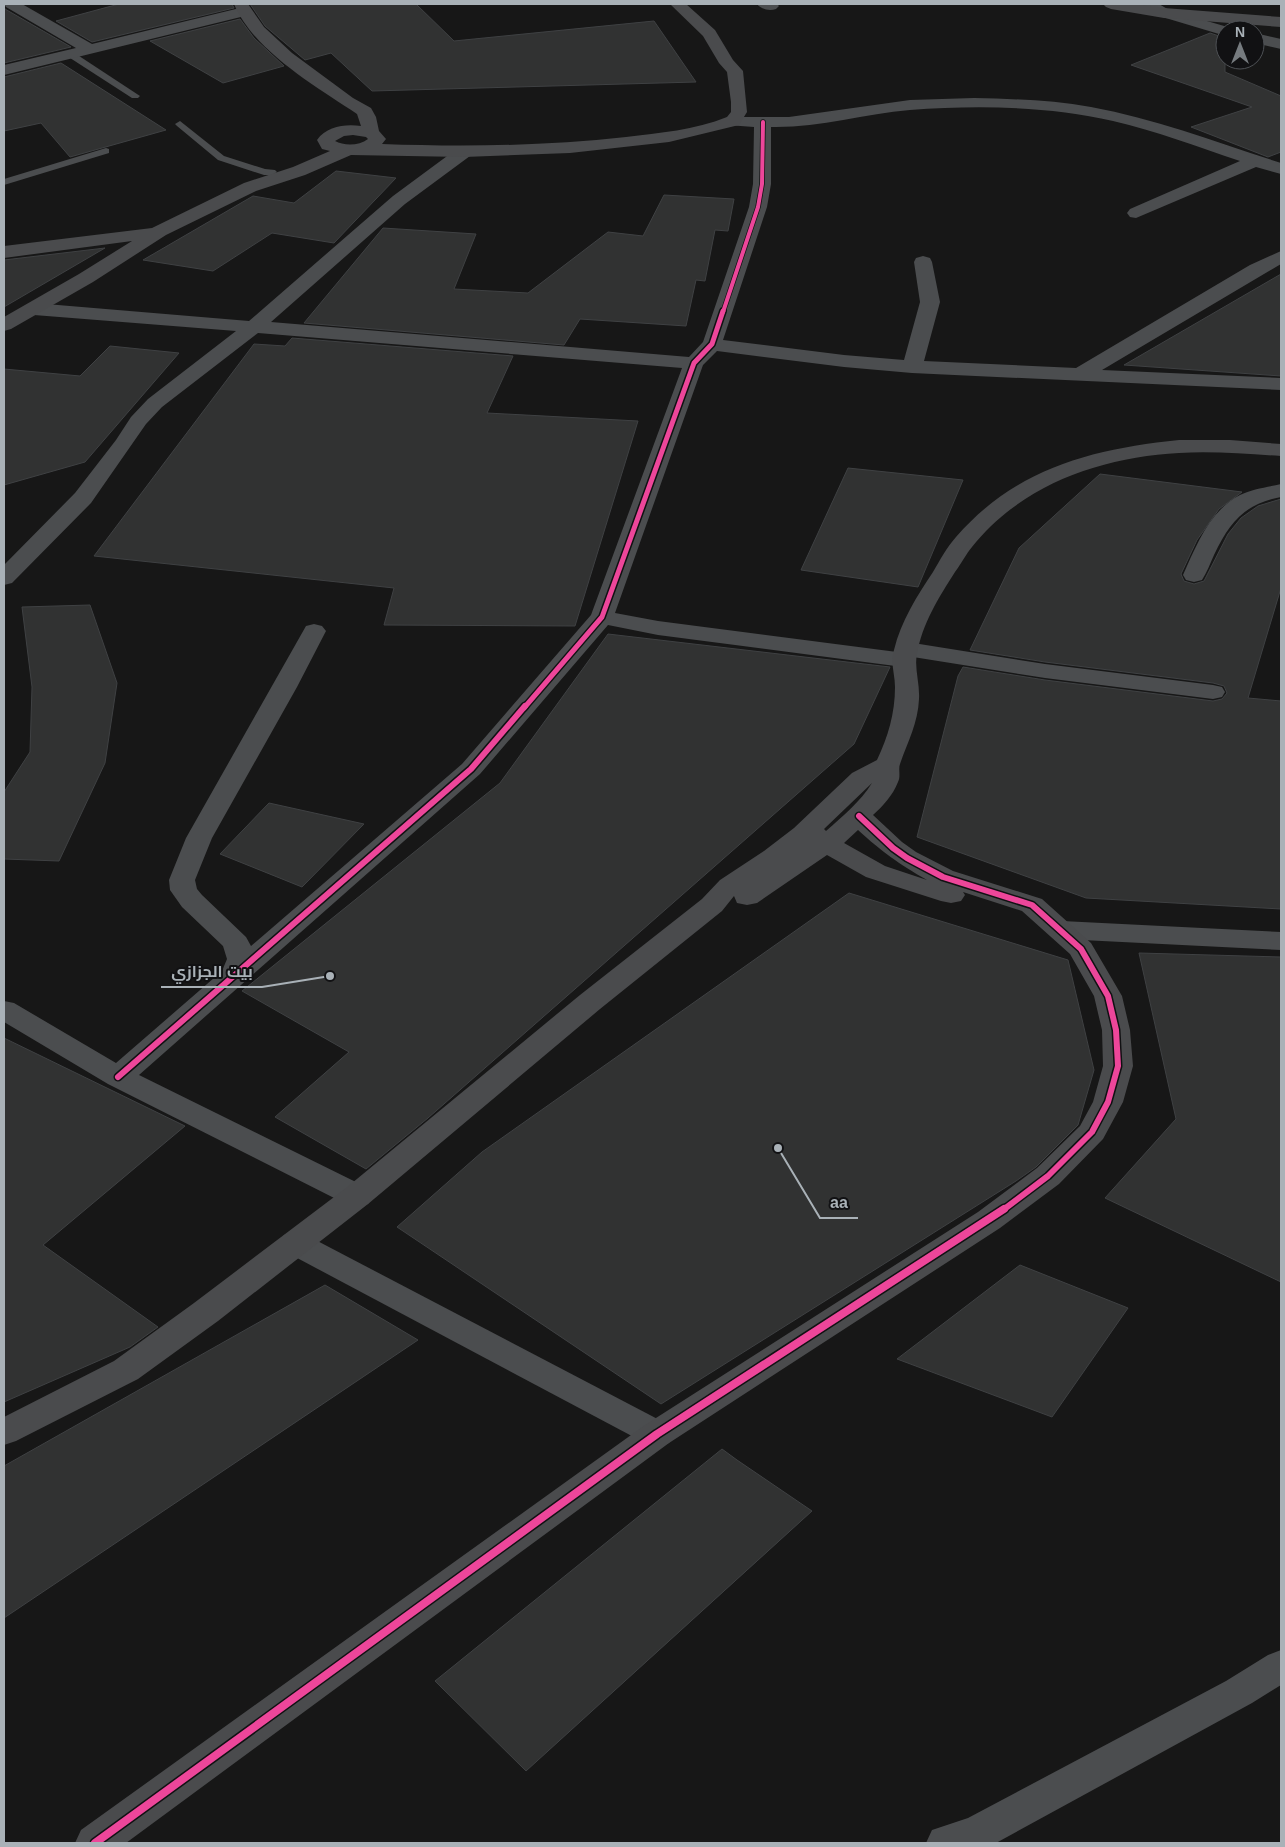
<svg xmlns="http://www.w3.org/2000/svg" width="1285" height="1847" font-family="Arial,Cairo,sans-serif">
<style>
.building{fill:#313232;stroke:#3f4143}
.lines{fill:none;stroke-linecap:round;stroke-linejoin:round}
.lane{fill:#4b4d4f;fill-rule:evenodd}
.street{fill:#4b4d4f;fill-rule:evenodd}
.secondary{fill:#4a4b4d;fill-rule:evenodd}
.cycleway-far3-casing{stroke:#111113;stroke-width:5.5}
.cycleway-far2-casing{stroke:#111113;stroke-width:8}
.cycleway-far1-casing{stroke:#111113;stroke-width:9}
.cycleway-casing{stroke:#111113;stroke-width:11}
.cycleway-far3{stroke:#ed469a;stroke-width:4}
.cycleway-far2{stroke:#ed469a;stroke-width:5}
.cycleway-far1{stroke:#ed469a;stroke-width:6}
.cycleway{stroke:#ed469a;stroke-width:8}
.leader{fill:none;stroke:#a9b1b7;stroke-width:2}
.callout-dot{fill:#a9b1b7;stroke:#111113;stroke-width:2}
.callout-label{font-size:16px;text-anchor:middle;font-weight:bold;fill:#a9b1b7;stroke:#111113;stroke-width:4;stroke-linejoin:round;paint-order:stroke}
</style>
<rect width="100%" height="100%" fill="#171717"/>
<g class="building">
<path d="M119,4H232L234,8L92,42L56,21Z"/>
<path d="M250,4H416L454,41L654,21L696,82L372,91L331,53L305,60L265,26Z"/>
<path d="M4,7L5,9L71,47L4,63Z"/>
<path d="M240,19L254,38L284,66L223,83L150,41Z"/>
<path d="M1210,33L1225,38V72L1281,96V152L1268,157L1191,127L1252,107L1131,65Z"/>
<path d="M61,63L166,130L70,157L41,123L4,131V77Z"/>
<path d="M336,171L396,178L334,243L272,233L213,271L143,260L253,196L294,203Z"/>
<path d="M664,195L734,199L728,231L715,230L705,281L696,280L686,326L580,319L564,345L304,323L383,228L476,234L454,289L528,293L608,232L643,236Z"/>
<path d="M105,248L4,307V260Z"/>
<path d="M1281,274V376L1124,365Z"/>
<path d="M292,338L513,356L487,413L638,421L575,626L384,625L394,588L94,556L254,344L285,346Z"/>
<path d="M110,346L179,353L85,462L4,485V369L80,376Z"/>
<path d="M848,468L963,480L918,587L801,570Z"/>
<path d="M1100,474L1242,492L1219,509L1197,540L1181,574L1184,581L1194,584L1204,581L1228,534L1241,518L1258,506L1281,499V588L1248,698L1281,701V909L1086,898L917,837L958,676L963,667L1045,680L1213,701L1222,699L1227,693L1224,686L1213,683L1045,662L970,650L1019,548Z"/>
<path d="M90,605L117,683L105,763L59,861L4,859V792L30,752L32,687L22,607Z"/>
<path d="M608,634L890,667L854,744L428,1118L366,1169L275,1117L349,1052L242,991L500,783Z"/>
<path d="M269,803L364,824L302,887L220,854Z"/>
<path d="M849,893L1068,960L1094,1070L1078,1125L1036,1167L1016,1181L661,1404L397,1227L482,1152Z"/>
<path d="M1139,953L1281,957V1282L1105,1198L1176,1119Z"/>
<path d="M4,1038L185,1126L43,1245L158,1327L130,1347L4,1402Z"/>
<path d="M1020,1265L1128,1308L1052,1417L897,1359Z"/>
<path d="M325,1285L418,1340L4,1618V1466Z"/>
<path d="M722,1449L737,1460L812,1511L526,1771L435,1681Z"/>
</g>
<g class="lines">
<g class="lane">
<path d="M70,51L73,52L140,96L138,98H132L67,56V52Z"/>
<path d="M180,121L224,156L265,169L275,170L277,172L272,175H264L218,160L177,126L175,124Z"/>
<path d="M106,148L109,149V153L4,185V179Z"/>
</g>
<g class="street">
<path d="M4,4H22L92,44L244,7L249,9L252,12L249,15L4,75V65L76,48L6,7Z"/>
<path d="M757,4H777L779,6L776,9C770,11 762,10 757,4Z"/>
<path d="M1140,4H1159L1169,10L1231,28L1232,30H1225V36L1219,34L1159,16Z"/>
<path d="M1255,33L1281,39V49L1255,43Z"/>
<path d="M974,98C1013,99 1053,100 1091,107C1157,119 1218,143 1281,163V174L1256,167L1136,218L1130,217L1127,213L1130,209L1240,161C1198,147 1156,131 1113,121C1048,106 977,105 910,110C864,114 818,128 771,127V184L767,207L723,340L844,355L904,360L920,302L914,262L916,258L923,256L930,258L932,262L940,302L924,361L1076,368L1250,265L1281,251V264L1102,370L1281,378V390L912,373L844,367L717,351L703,365L615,613L658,621L897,652L895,649L899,644L907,642L1045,664L1213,685L1222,687L1225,692L1222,697L1213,699L1045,678L913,657L915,660L911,665L903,667L658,635L608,625L480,774L139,1075L368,1188L373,1196L368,1204L357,1207L346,1204L108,1084L4,1022V1001L14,1003L116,1063L222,971L227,959L223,946L182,907L170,890L169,880L186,838L306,626L314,624L322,626L326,631L297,687L212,838L195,880L197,889L202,895L246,937L251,946L462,764L591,615L682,368L258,333L162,407L146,424L91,503L12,583L4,585V565L75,493L116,440L131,417L148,399L236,331L34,315L27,313L24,309L27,305L34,303L249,321L393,196L458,148L464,147L470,148L473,152L470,156L405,204L271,322L689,357L703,342L749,207L753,184L754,127L727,125L725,121L727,117H789L910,100Z"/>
<path d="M1281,484V497C1244,504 1230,522 1214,555C1210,564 1207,572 1202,580L1194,582L1186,580L1183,575C1196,546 1210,510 1240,495C1252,489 1268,487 1281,484Z"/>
<path d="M1062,921L1281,932V950L1062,939L1052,936L1048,930L1052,924Z"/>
<path d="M295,1231L306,1235L669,1425L674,1434L669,1443L657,1447L645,1443L284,1251L279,1243L284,1235Z"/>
<path d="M1281,1650V1685L1252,1703L996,1843H926L932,1830L968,1818L1226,1681L1268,1655Z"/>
</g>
<g class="secondary">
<path d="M234,4H248L264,27L292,53L353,98L371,108L376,117L379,131L386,139L382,144C464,147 544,146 626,137C659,133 695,130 727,117L731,112V102L727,72L719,63L703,36L670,4H686L715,30L733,60L743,71L747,112L739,125L669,142L570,153L464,157L351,155L305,175L256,191L166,235L93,282L11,329L4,331V317L79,274L132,241L4,258V246L152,228L244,183L293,167L330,151L322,149L317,140C327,126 345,124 361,126L357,114C315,86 254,51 234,4ZM353,135L366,137L368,139C359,146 344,146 335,141L344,136Z"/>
<path d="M1103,4H1137L1164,8L1281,17V27L1164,18L1111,9L1106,7Z"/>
<path d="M1179,440H1230L1281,444V456C1247,454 1213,451 1179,453C1102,457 1022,484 972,547C966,554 961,564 955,572C939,597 922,624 917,654C914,668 920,683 919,699C918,723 908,741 900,764C898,769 901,776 898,782C893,795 883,806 873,815L902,842L916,852L953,871L1042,899L1091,943L1122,996L1130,1030L1133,1066L1123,1102L1103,1139L1059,1184L1000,1228L669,1443L126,1843H75L81,1830L645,1425L978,1212L1037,1168L1080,1126L1093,1102L1103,1066L1102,1030L1094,996L1070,954L1022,911L963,892L965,895L961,901L951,903L941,901L866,877L827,855L757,903L747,905L737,903L734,896L722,911L600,1009L368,1204L218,1321L138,1379L16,1441L4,1445V1417L114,1361L194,1303L346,1188L580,995L702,899L720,880L764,851L794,828L852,773L877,760C888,737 895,713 895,687C895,674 890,663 894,650C901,621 917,596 933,572C940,560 947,547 956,537C1016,468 1092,449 1179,440ZM872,783C860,802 843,816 826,831L824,829ZM858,830C882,852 899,864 927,880L885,866L844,843Z"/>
</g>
<defs>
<path id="cycleway-far3" d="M723,312L758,207L762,184L763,122"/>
<path id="cycleway-far2" d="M524,708L602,617L694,363L712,344L723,311"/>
<g id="cycleway-far1">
<path d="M859,816L893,848L907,858L943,877L1032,905L1081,949L1108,996L1116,1030L1118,1066L1108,1102L1092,1132L1048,1176L1003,1210"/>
<path d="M118,1077L471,769L525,706"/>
</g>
<path id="cycleway" d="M95,1843L657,1434L1004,1209"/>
</defs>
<use href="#cycleway-far3" class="cycleway-far3-casing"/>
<use href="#cycleway-far2" class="cycleway-far2-casing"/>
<use href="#cycleway-far1" class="cycleway-far1-casing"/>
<use href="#cycleway" class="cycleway-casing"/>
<use href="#cycleway-far3" class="cycleway-far3"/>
<use href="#cycleway-far2" class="cycleway-far2"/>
<use href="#cycleway-far1" class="cycleway-far1"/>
<use href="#cycleway" class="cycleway"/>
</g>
<path class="leader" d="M330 976L262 987H161M778 1148L820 1218H858"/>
<g class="callout-dot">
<circle cx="330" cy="976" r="5"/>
<circle cx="778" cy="1148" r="5"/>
</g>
<g class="callout-label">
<text x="212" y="977">بيت الجزازي</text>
<text x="839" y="1208">aa</text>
</g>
<rect width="1285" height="1847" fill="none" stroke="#a9b1b7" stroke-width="10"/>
<g transform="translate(1240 45)"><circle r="24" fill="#111113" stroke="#4e5155"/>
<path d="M0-4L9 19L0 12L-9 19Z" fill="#767b7f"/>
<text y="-8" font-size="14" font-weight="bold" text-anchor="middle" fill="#a9b1b7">N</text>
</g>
</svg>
